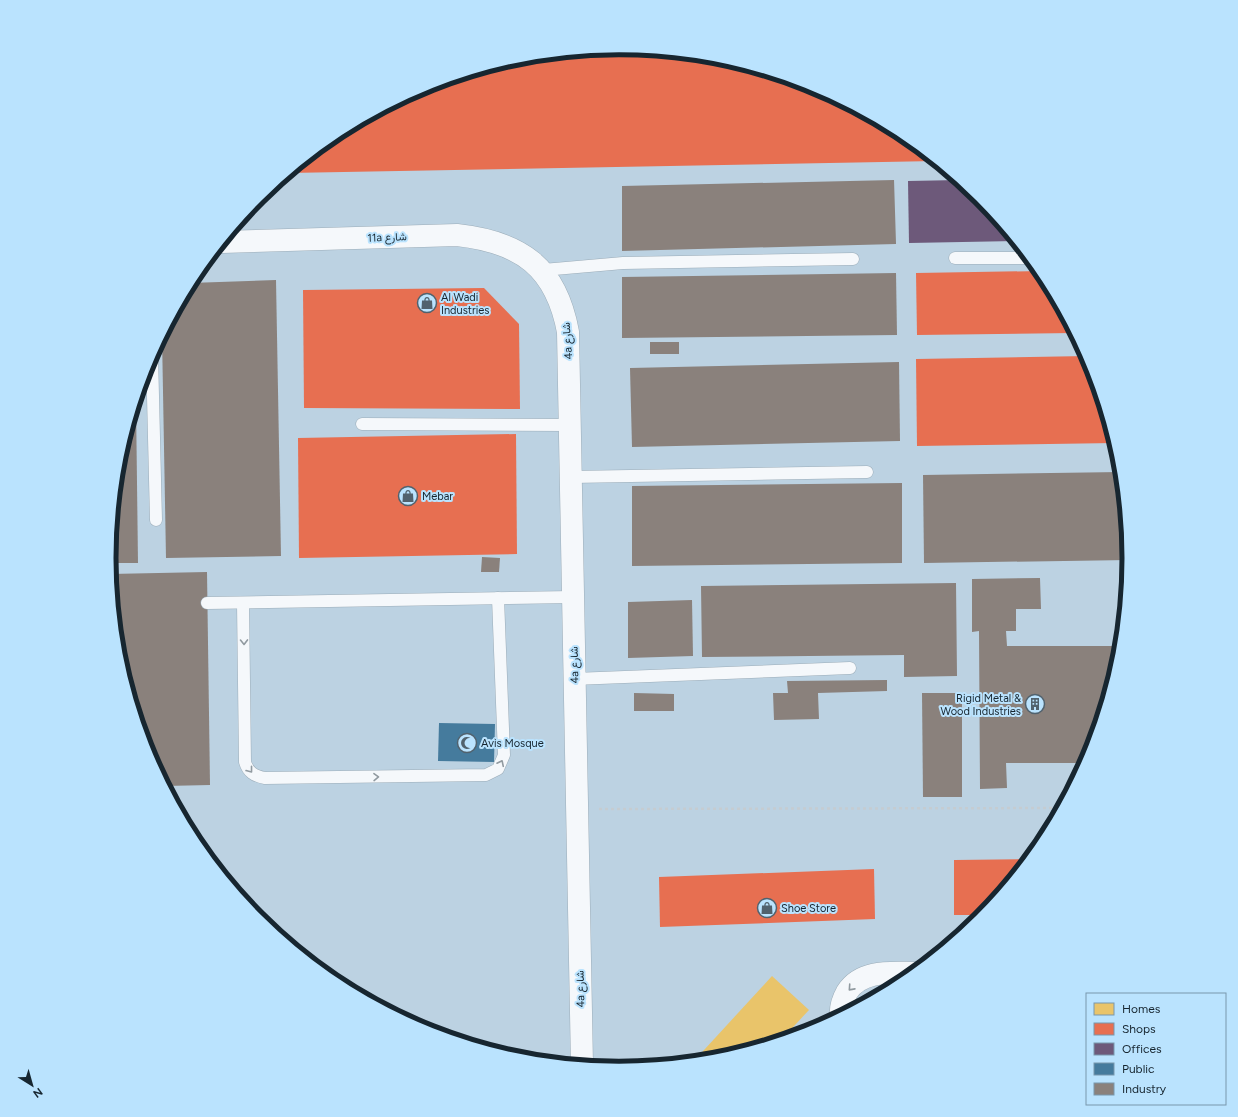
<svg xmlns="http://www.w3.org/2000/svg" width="1238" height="1117" font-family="Figtree,Vazirmatn,sans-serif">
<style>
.homes{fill:#e9c46a}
.shops{fill:#e76f51}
.offices{fill:#6d597a}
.public{fill:#457b9d}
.industry{fill:#8a817c}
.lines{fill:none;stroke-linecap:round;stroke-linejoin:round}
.service-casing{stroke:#9bacb8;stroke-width:13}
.minor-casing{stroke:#9bacb8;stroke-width:23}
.path{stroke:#c5ccd1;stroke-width:2.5;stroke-dasharray:3 3;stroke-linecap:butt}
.service{stroke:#f5f8fb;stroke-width:12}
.minor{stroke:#f5f8fb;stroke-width:22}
.oneway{stroke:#919aa0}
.labels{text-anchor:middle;stroke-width:4;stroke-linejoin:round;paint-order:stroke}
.street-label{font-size:11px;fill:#172630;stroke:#bae3fe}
.poi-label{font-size:11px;fill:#172630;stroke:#bae3fe;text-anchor:start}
.rim{fill:none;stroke:#172630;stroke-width:5}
</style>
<rect width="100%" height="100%" fill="#bcd2e2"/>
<path class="homes" d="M772,976L809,1010L781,1040L718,1059L693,1062Z"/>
<g class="shops">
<path d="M677,54L719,58L815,87L903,134L936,161L288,173L336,134L424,87L520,58Z"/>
<path d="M1041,271L1074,333L917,335L916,273Z"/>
<path d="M484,288L519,324L520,409L304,408L303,290Z"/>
<path d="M1087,356L1091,363L1115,443L917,446L916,359Z"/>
<path d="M516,434L517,554L299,558L298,438Z"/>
<path d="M1029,859L984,915H954V860Z"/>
<path d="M874,869L875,919L660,927L659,877Z"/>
</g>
<path class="offices" d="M959,180L980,198L1016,241L909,243L908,181Z"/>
<path class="public" d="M439,723L495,724L494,762L438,761Z"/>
<g class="industry">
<path d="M894,180L896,244L622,251V186Z"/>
<path d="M896,273L897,335L622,338V277Z"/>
<path d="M276,280L281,556L166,558L162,336L190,283Z"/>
<rect x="650" y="342" width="29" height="12"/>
<path d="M899,362L900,441L632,447L630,368Z"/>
<path d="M136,402L138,563H109L118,459Z"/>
<path d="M1121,472L1129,560L924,563L923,475Z"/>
<path d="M902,483V563L632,566V486Z"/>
<path d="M482,557L500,558L499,572H481Z"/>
<path d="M207,572L210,785L165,786L147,754L118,658L110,574Z"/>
<path d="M1040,578L1041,609H1016V631H1006L1007,646H1121L1120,658L1091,754L1086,763H1006L1007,788L980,789L979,631L972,632V579Z"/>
<path d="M956,583L957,676L904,677V655L702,657L701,586Z"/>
<path d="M692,600L693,656L628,658V602Z"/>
<path d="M887,680V691L818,693L819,719L774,720L773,693H788L787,681Z"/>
<path d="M634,693L674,694V711H634Z"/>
<path d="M922,693H962V797H923Z"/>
</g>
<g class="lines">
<defs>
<g id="service">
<path d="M955,258H1029"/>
<path d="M543,270L623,263L853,259"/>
<path d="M152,355L156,520"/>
<path d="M362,424L570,425"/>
<path d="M571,477L867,472"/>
<path d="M207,603L573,597"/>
<path d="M243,603L245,762C248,772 254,776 265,778L486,775L498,769L504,755L498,598"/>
<path d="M574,679L850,668"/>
</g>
<g id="minor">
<path d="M222,242L457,235C521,242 556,267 568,332L582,1065"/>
<path d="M841,1016C840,1007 843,999 847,992C862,969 892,973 915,973"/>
</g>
</defs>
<use href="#service" class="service-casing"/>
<use href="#minor" class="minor-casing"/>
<path class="path" d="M599,809L1062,808"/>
<use href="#service" class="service"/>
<use href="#minor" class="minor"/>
</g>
<defs><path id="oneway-chevron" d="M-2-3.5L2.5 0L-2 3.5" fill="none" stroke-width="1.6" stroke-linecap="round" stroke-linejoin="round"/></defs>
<g class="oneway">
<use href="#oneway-chevron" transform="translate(244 642) rotate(89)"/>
<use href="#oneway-chevron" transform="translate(501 763) rotate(-64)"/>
<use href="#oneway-chevron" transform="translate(250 770) rotate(52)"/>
<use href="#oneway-chevron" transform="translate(376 777) rotate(-1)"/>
<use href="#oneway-chevron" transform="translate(851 988) rotate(132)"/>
</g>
<defs>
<symbol id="shop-ring" viewBox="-11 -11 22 22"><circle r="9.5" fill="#bae3fe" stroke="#51626e" stroke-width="1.5"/><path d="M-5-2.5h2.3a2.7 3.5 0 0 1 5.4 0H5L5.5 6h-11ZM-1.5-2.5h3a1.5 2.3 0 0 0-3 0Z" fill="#51626e"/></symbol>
<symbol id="building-ring" viewBox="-11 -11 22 22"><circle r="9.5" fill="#bae3fe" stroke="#51626e" stroke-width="1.5"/><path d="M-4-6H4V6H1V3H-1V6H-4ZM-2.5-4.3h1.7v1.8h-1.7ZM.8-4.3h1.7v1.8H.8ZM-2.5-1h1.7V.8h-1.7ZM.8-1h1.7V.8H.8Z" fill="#51626e"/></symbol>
<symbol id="mosque-ring" viewBox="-11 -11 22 22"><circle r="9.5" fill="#bae3fe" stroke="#51626e" stroke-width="1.5"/><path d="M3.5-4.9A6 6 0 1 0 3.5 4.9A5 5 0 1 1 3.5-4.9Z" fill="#51626e"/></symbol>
</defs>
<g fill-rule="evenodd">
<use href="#shop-ring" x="416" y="292" width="22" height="22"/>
<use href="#shop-ring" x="397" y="485" width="22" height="22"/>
<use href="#building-ring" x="1024" y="693" width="22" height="22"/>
<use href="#mosque-ring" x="456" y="732" width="22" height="22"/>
<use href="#shop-ring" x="756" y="897" width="22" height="22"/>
</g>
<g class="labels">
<g class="street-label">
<text transform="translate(387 237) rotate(-2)" y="4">11a شارع</text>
<text transform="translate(567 341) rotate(-94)" y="4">4a شارع</text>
<text transform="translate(574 665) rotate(-91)" y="4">4a شارع</text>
<text transform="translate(580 989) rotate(-91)" y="4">4a شارع</text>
</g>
<g class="poi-label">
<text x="441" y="301">Al Wadi<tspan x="441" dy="13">Industries</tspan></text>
<text x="422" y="500">Mebar</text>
<text x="1021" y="702" text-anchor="end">Rigid Metal &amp;<tspan x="1021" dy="13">Wood Industries</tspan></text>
<text x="481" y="747">Avis Mosque</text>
<text x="781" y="912">Shoe Store</text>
</g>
</g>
<path d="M0 0H1238V1117H0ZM116 558a503 503 0 1 1 1006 0a503 503 0 1 1-1006 0Z" fill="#bae3fe" fill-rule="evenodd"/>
<path class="rim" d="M116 558a503 503 0 1 1 1006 0a503 503 0 1 1-1006 0Z"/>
<rect x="1086" y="993" width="140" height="112" fill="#bae3fe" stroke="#7997ac"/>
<rect x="1094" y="1003" width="20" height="12" fill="#e9c46a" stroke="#7997ac"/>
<text x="1122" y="1013" font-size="12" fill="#172630">Homes</text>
<rect x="1094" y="1023" width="20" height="12" fill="#e76f51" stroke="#7997ac"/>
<text x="1122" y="1033" font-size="12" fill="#172630">Shops</text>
<rect x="1094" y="1043" width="20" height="12" fill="#6d597a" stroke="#7997ac"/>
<text x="1122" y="1053" font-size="12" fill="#172630">Offices</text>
<rect x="1094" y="1063" width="20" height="12" fill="#457b9d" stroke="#7997ac"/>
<text x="1122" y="1073" font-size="12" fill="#172630">Public</text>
<rect x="1094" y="1083" width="20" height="12" fill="#8a817c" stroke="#7997ac"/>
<text x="1122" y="1093" font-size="12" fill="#172630">Industry</text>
<g transform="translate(32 1085) rotate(143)" stroke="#bae3fe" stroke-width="3" paint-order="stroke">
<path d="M0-3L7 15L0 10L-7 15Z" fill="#172630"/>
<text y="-6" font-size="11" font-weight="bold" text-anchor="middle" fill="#172630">N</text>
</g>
</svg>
